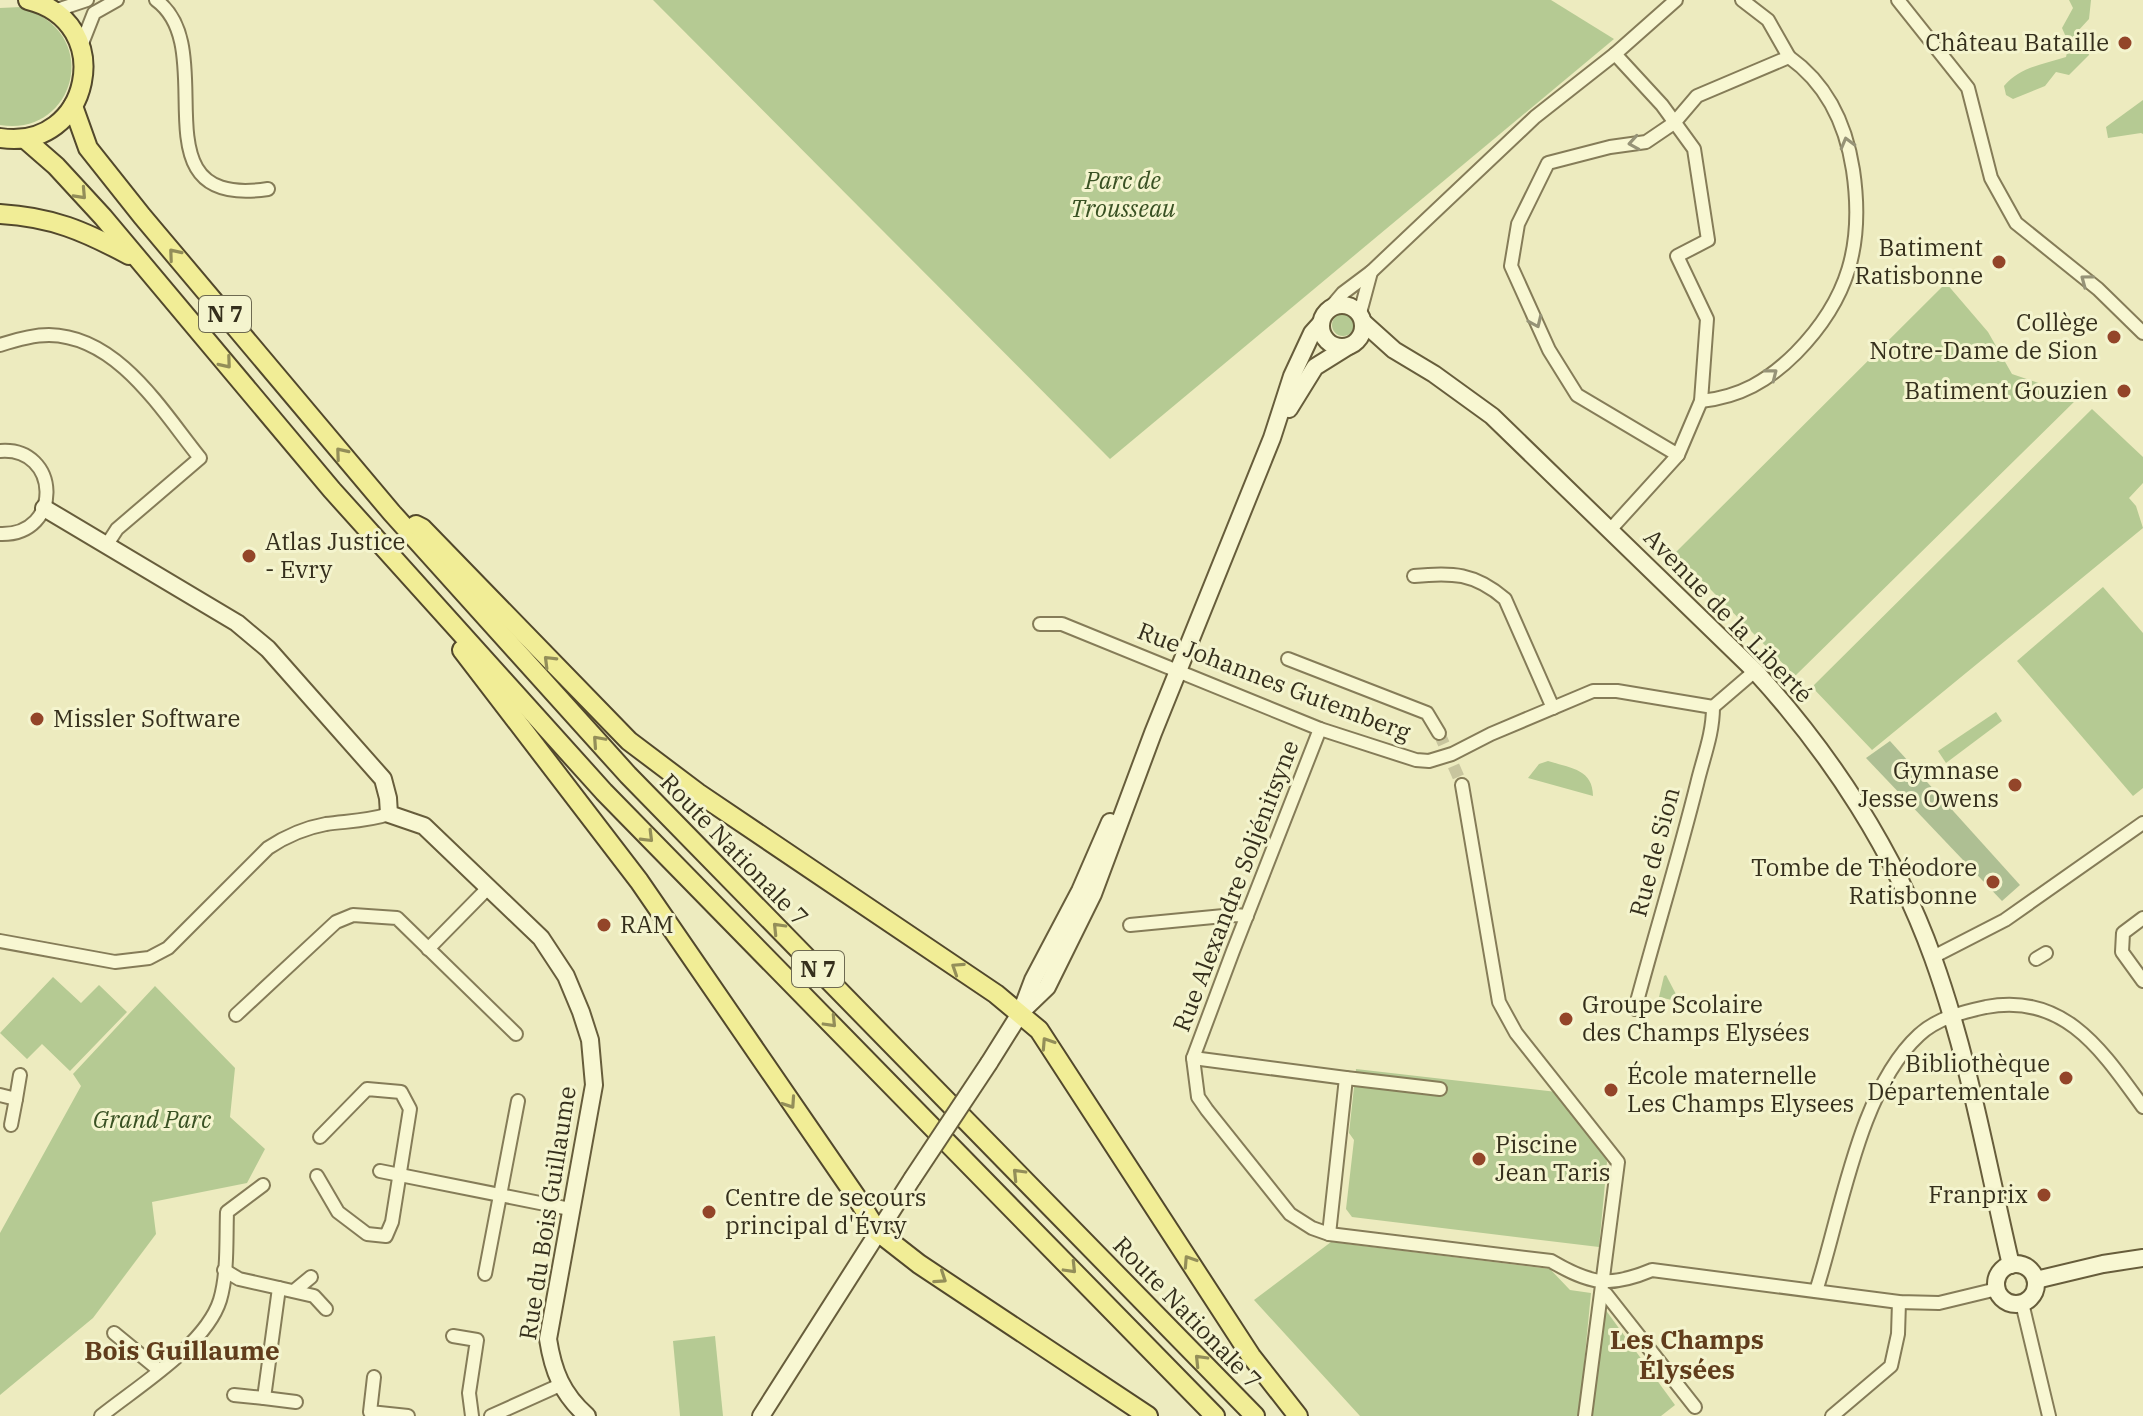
<svg xmlns="http://www.w3.org/2000/svg" width="2143" height="1416" font-family="'IBM Plex Serif',serif">
<style>
.green{fill:#b5ca93}
.cemetery{fill:#aebf93}
.lines{fill:none;stroke-linecap:round;stroke-linejoin:round}
.street-tunnel{stroke:#c8c59e;stroke-width:12;stroke-dasharray:12 6;stroke-linecap:butt}
.street-casing{stroke:#857c58;stroke-width:16}
.secondary-casing{stroke:#675d3b;stroke-width:20}
.primary-casing{stroke:#52482c;stroke-width:22}
.street{stroke:#f8f7d2;stroke-width:12}
.secondary{stroke:#f8f7d2;stroke-width:16}
.primary{stroke:#f1ed96;stroke-width:18}
.secondary-bridge-casing{stroke:#675d3b;stroke-width:20;stroke-linecap:butt}
.secondary-bridge{stroke:#f8f7d2;stroke-width:16}
.oneway{stroke:#969377}
.oneway2{stroke:#938e59}
.poi-dot{fill:#934529;stroke:#f4f4ce;stroke-width:3}
.labels{text-anchor:middle;stroke-width:6;stroke-linejoin:round;paint-order:stroke}
.shield{fill:#f4f4ce;stroke:#6e6a51;stroke-width:2}
.shield-label{font-size:22px;font-weight:bold;fill:#352f1c}
.poi-label{font-size:24px;fill:#352f1c;stroke:#f4f4ce;text-anchor:end}
.park-label{font-size:24px;font-style:italic;fill:#395123;stroke:#f4f4ce}
.street-label{font-size:24px;fill:#352f1c;stroke:#f4f4ce}
.neighbourhood-label{font-size:26px;font-weight:bold;fill:#613d1c;stroke:#f4f4ce}
</style>
<rect width="100%" height="100%" fill="#edebbf"/>
<g class="green">
<path d="M653,0H1551L1614,39L1110,459Z"/>
<path d="M2069,0H2091L2089,19L2077,32L2087,44L2089,55L2069,75L2056,72L2045,86L2013,99L2006,95L2004,86C2020,67 2044,64 2066,57L2069,44L2062,28L2073,8Z"/>
<path d="M21,7C106,34 73,138 0,125V8Z"/>
<path d="M2143,100V134L2141,133L2108,138L2106,127Z"/>
<path d="M1946,283L1988,332L2012,374L2079,397L1795,676L1675,553Z"/>
<circle cx="1343" cy="325" r="11"/>
<path d="M2092,409L2143,457V483L2129,498L2136,506L2143,528L1872,750L1812,687Z"/>
<path d="M2103,587L2143,633V788L2133,796L2017,661Z"/>
<path d="M1996,712L2002,721L1946,763L1938,751Z"/>
<path d="M1548,761C1570,768 1593,769 1593,796L1528,778L1539,764Z"/>
<path d="M1666,975L1680,1002L1659,997L1664,976Z"/>
<path d="M53,977L81,1003L99,985L127,1012L70,1071L42,1044L27,1059L0,1033Z"/>
<path d="M155,986L235,1068L230,1117L265,1149L247,1183L152,1202L156,1234L93,1318L0,1395V1233L81,1086L73,1074Z"/>
<path d="M1356,1069L1557,1092L1603,1150L1607,1162L1599,1247L1352,1217L1346,1209L1354,1140L1349,1133Z"/>
<path d="M1331,1242L1550,1269L1570,1290L1591,1293L1579,1416H1360L1254,1300Z"/>
<path d="M1602,1305L1675,1405L1661,1416H1589Z"/>
<path d="M715,1336L723,1416H680L673,1341Z"/>
</g>
<path class="cemetery" d="M1890,741L2020,885L2002,901L1866,758Z"/>
<g class="lines">
<path class="street-tunnel" d="M1439,733L1462,785"/>
<defs>
<g id="street">
<path d="M156,0C225,50 130,210 268,189"/>
<path d="M1742,0L1768,20L1789,57"/>
<path d="M1898,0L1968,88L1991,178L2016,223L2098,289L2143,333"/>
<path d="M54,11L87,0"/>
<path d="M81,46L94,13L117,0"/>
<path d="M1331,307L1343,293L1371,272L1535,117L1615,54L1676,0"/>
<path d="M1360,313L1371,272"/>
<path d="M0,345C15,340 33,335 49,335C118,336 162,411 200,458L117,529L106,546"/>
<path d="M0,451C60,446 64,536 0,534"/>
<path d="M1678,455L1577,395L1549,350L1511,266L1518,224L1548,163L1610,147L1646,142L1674,123L1697,96L1789,57C1827,84 1846,125 1853,170C1864,244 1849,299 1796,353C1768,381 1740,397 1701,401"/>
<path d="M1610,530L1678,455L1701,401L1707,319L1677,256L1708,240L1694,149L1662,105L1615,54"/>
<path d="M1414,576C1452,572 1475,573 1505,599L1553,708"/>
<path d="M1040,624H1062L1320,729L1416,760L1429,761L1452,754L1491,734L1593,691H1617L1713,707L1755,671"/>
<path d="M1288,659L1427,713L1439,733"/>
<path d="M1320,729L1233,951L1193,1058L1198,1097L1207,1110L1290,1214L1312,1228L1329,1234L1551,1261C1590,1284 1609,1288 1652,1270L1899,1302L1939,1303L1997,1289"/>
<path d="M1462,785L1499,1002L1516,1033L1618,1162L1585,1416"/>
<path d="M2143,918L2123,933L2122,952L2143,981"/>
<path d="M1130,925L1234,915L1247,916"/>
<path d="M0,941L115,962L149,958L168,948L268,848C286,836 304,828 326,824C348,821 368,821 389,814"/>
<path d="M428,949L488,888"/>
<path d="M1933,957L2005,920L2143,823"/>
<path d="M2036,959L2046,953"/>
<path d="M1635,1009C1655,934 1678,860 1697,784C1703,758 1713,735 1713,707"/>
<path d="M236,1015L336,922L353,915L397,918L516,1034"/>
<path d="M1193,1058L1346,1078L1329,1234"/>
<path d="M1346,1078L1440,1089"/>
<path d="M0,1095L16,1099L20,1075"/>
<path d="M11,1125L16,1099"/>
<path d="M380,1171L570,1209"/>
<path d="M317,1176L338,1212L367,1234L386,1236L392,1222L410,1109L401,1092L367,1089L320,1137"/>
<path d="M224,1270L239,1279L279,1288"/>
<path d="M485,1274L518,1101"/>
<path d="M294,1291L311,1277"/>
<path d="M1816,1291C1841,1214 1859,1090 1919,1035C1937,1018 1963,1012 1986,1007C2065,992 2103,1052 2143,1107"/>
<path d="M1606,1294L1695,1407"/>
<path d="M2022,1303L2049,1416"/>
<path d="M114,1333L159,1370"/>
<path d="M453,1336L477,1340L469,1393L472,1416"/>
<path d="M374,1377L370,1412L408,1416"/>
<path d="M234,1395L264,1398L279,1288L314,1296L326,1309"/>
<path d="M264,1398L296,1402"/>
<path d="M101,1416C137,1387 206,1345 220,1300C228,1273 226,1240 227,1212L263,1185"/>
<path d="M491,1416L560,1385"/>
<path d="M1832,1416L1891,1366L1898,1334L1899,1302"/>
</g>
<g id="secondary">
<circle cx="1342" cy="326" r="21"/>
<path d="M1364,323L1394,350L1434,374L1492,416L1755,671C1831,754 1895,852 1933,958C1969,1058 1987,1163 2011,1265"/>
<path d="M1289,409L1315,367L1347,347"/>
<path d="M44,508L237,623L268,649L383,779L388,798L389,814L424,826L541,938L566,976L581,1012L590,1040L594,1085L548,1339C553,1371 562,1394 587,1416"/>
<path d="M1021,1012L1047,987L1093,894L1153,733L1272,438L1292,376L1312,333L1321,323"/>
<path d="M989,1063L1021,1012L1033,980L1080,891L1110,822"/>
<circle cx="2016" cy="1284" r="20"/>
<path d="M2036,1280L2103,1264L2143,1258"/>
<path d="M761,1416L912,1179"/>
</g>
<g id="primary">
<path d="M73,106L88,148L142,216L392,513L628,775L1255,1416"/>
<path d="M0,138C91,152 118,22 28,0"/>
<path d="M25,139L56,166L103,217L332,490L604,792L1215,1416"/>
<path d="M0,214C52,217 84,231 129,255"/>
<path d="M416,525L422,528L629,741L698,793L996,994L1039,1030L1251,1356L1298,1416"/>
<path d="M462,650L639,881L857,1198L878,1232L919,1264L1148,1416"/>
</g>
</defs>
<use href="#street" class="street-casing"/>
<use href="#secondary" class="secondary-casing"/>
<use href="#primary" class="primary-casing"/>
<use href="#street" class="street"/>
<use href="#secondary" class="secondary"/>
<use href="#primary" class="primary"/>
<defs>
<path id="secondary-bridge" d="M912,1179L989,1063"/>
</defs>
<use href="#secondary-bridge" class="secondary-bridge-casing"/>
<use href="#secondary-bridge" class="secondary-bridge"/>
</g>
<defs><path id="oneway-chevron" d="M-2-3.5L2.5 0L-2 3.5" fill="none" stroke-width="1.6" stroke-linecap="round" stroke-linejoin="round" transform="scale(2)"/></defs>
<g class="oneway">
<use href="#oneway-chevron" transform="translate(1634 143) rotate(171)"/>
<use href="#oneway-chevron" transform="translate(1847 143) rotate(-105)"/>
<use href="#oneway-chevron" transform="translate(2086 280) rotate(-143)"/>
<use href="#oneway-chevron" transform="translate(1536 322) rotate(66)"/>
<use href="#oneway-chevron" transform="translate(1772 374) rotate(-38)"/>
</g>
<g class="oneway2">
<use href="#oneway-chevron" transform="translate(81 194) rotate(47)"/>
<use href="#oneway-chevron" transform="translate(174 254) rotate(-130)"/>
<use href="#oneway-chevron" transform="translate(226 363) rotate(50)"/>
<use href="#oneway-chevron" transform="translate(341 453) rotate(-130)"/>
<use href="#oneway-chevron" transform="translate(549 661) rotate(-135)"/>
<use href="#oneway-chevron" transform="translate(598 741) rotate(-132)"/>
<use href="#oneway-chevron" transform="translate(648 837) rotate(45)"/>
<use href="#oneway-chevron" transform="translate(778 928) rotate(-134)"/>
<use href="#oneway-chevron" transform="translate(957 968) rotate(-147)"/>
<use href="#oneway-chevron" transform="translate(831 1022) rotate(46)"/>
<use href="#oneway-chevron" transform="translate(1047 1043) rotate(-123)"/>
<use href="#oneway-chevron" transform="translate(790 1103) rotate(56)"/>
<use href="#oneway-chevron" transform="translate(1018 1174) rotate(-134)"/>
<use href="#oneway-chevron" transform="translate(1189 1261) rotate(-123)"/>
<use href="#oneway-chevron" transform="translate(1071 1268) rotate(46)"/>
<use href="#oneway-chevron" transform="translate(941 1278) rotate(34)"/>
<use href="#oneway-chevron" transform="translate(1200 1360) rotate(-134)"/>
</g>
<g class="poi-dot">
<circle cx="2125" cy="43" r="8"/>
<circle cx="1999" cy="262" r="8"/>
<circle cx="2114" cy="337" r="8"/>
<circle cx="2124" cy="391" r="8"/>
<circle cx="249" cy="556" r="8"/>
<circle cx="37" cy="719" r="8"/>
<circle cx="2015" cy="785" r="8"/>
<circle cx="1993" cy="882" r="8"/>
<circle cx="604" cy="925" r="8"/>
<circle cx="1566" cy="1019" r="8"/>
<circle cx="2066" cy="1078" r="8"/>
<circle cx="1611" cy="1090" r="8"/>
<circle cx="1479" cy="1159" r="8"/>
<circle cx="2044" cy="1195" r="8"/>
<circle cx="709" cy="1212" r="8"/>
</g>
<g class="labels">
<g class="shield">
<rect x="199" y="296" width="52" height="36" rx="6"/>
<rect x="792" y="951" width="52" height="36" rx="6"/>
</g>
<g class="shield-label">
<text x="225" y="322">N 7</text>
<text x="818" y="977">N 7</text>
</g>
<g class="poi-label">
<text x="2109" y="51">Château Bataille</text>
<text x="1983" y="256">Batiment<tspan x="1983" dy="28">Ratisbonne</tspan></text>
<text x="2098" y="331">Collège<tspan x="2098" dy="28">Notre-Dame de Sion</tspan></text>
<text x="2108" y="399">Batiment Gouzien</text>
<text x="265" y="550" text-anchor="start">Atlas Justice<tspan x="265" dy="28">- Evry</tspan></text>
<text x="53" y="727" text-anchor="start">Missler Software</text>
<text x="1999" y="779">Gymnase<tspan x="1999" dy="28">Jesse Owens</tspan></text>
<text x="1977" y="876">Tombe de Théodore<tspan x="1977" dy="28">Ratisbonne</tspan></text>
<text x="620" y="933" text-anchor="start">RAM</text>
<text x="1582" y="1013" text-anchor="start">Groupe Scolaire<tspan x="1582" dy="28">des Champs Elysées</tspan></text>
<text x="2050" y="1072">Bibliothèque<tspan x="2050" dy="28">Départementale</tspan></text>
<text x="1627" y="1084" text-anchor="start">École maternelle<tspan x="1627" dy="28">Les Champs Elysees</tspan></text>
<text x="1495" y="1153" text-anchor="start">Piscine<tspan x="1495" dy="28">Jean Taris</tspan></text>
<text x="2028" y="1203">Franprix</text>
<text x="725" y="1206" text-anchor="start">Centre de secours<tspan x="725" dy="28">principal d'Évry</tspan></text>
</g>
<g class="park-label">
<text x="1123" y="189">Parc de<tspan x="1123" dy="28">Trousseau</tspan></text>
<text x="152" y="1128">Grand Parc</text>
</g>
<g class="street-label">
<text transform="translate(1728 616) rotate(46)" y="8">Avenue de la Liberté</text>
<text transform="translate(1274 682) rotate(21)" y="8">Rue Johannes Gutemberg</text>
<text transform="translate(734 850) rotate(46)" y="8">Route Nationale 7</text>
<text transform="translate(1655 852) rotate(-75)" y="8">Rue de Sion</text>
<text transform="translate(1236 886) rotate(-69)" y="8">Rue Alexandre Soljénitsyne</text>
<text transform="translate(548 1213) rotate(-81)" y="8">Rue du Bois Guillaume</text>
<text transform="translate(1187 1313) rotate(46)" y="8">Route Nationale 7</text>
</g>
<g class="neighbourhood-label">
<text x="1687" y="1349">Les Champs<tspan x="1687" dy="30">Élysées</tspan></text>
<text x="182" y="1360">Bois Guillaume</text>
</g>
</g>
</svg>
